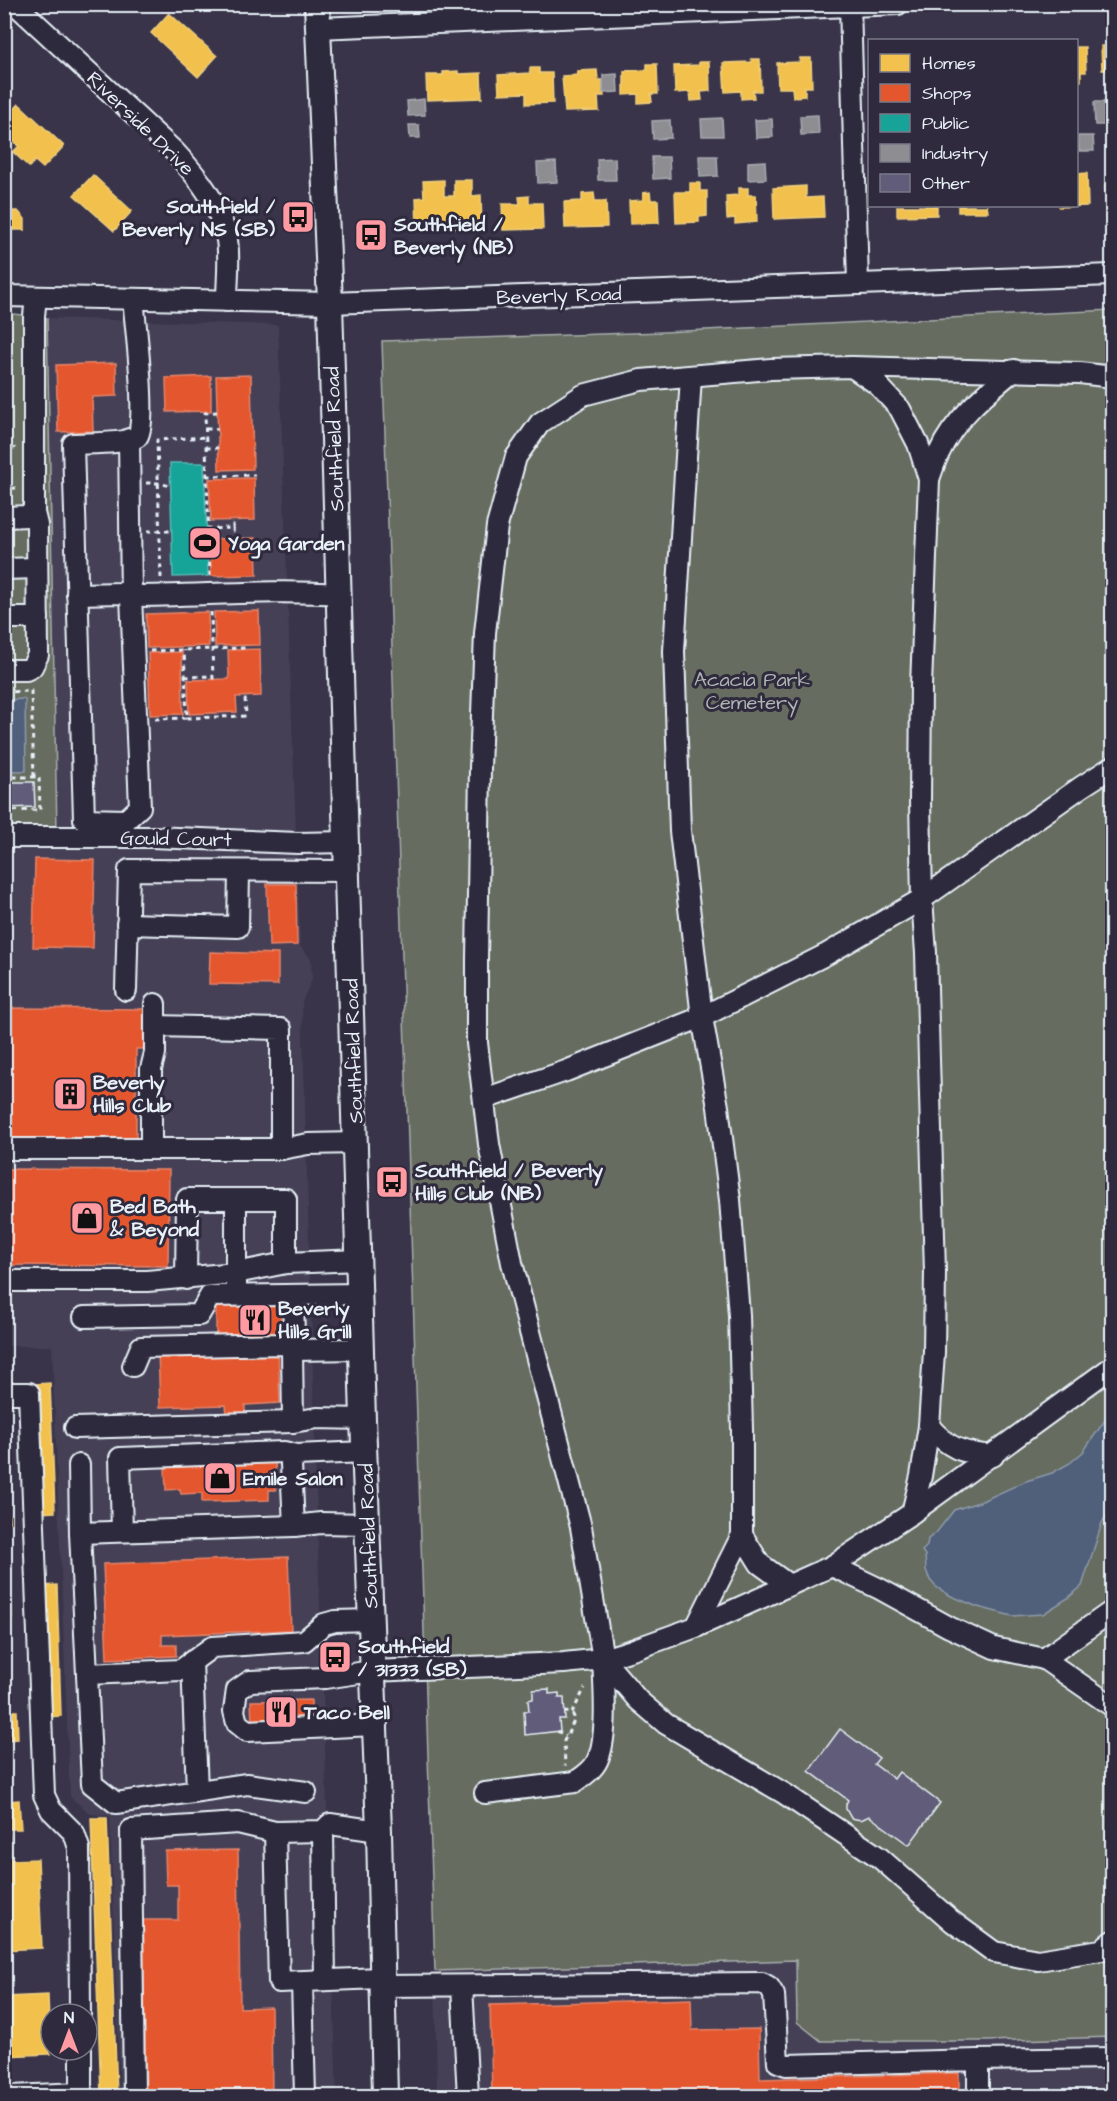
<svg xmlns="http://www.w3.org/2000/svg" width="1117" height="2101" font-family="'Architects Daughter',sans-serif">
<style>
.built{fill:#454057}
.green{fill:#666c5f;stroke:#a7aeac;stroke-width:1.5}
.water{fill:#51607a;stroke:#8d9aac;stroke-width:1.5}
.homes{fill:#f2c14e;stroke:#efcf81;stroke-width:1.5}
.shops{fill:#e4572e;stroke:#e5856b;stroke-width:1.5}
.public{fill:#17a398;stroke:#56bab5;stroke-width:1.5}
.industry{fill:#8d8d92;stroke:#a8abb1;stroke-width:1.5}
.building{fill:#615c79;stroke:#e8f1f8;stroke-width:1.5}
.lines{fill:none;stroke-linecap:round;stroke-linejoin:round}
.minor-casing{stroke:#e8f1f8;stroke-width:24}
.major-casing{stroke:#e8f1f8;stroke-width:28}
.path{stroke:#e8f1f8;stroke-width:3;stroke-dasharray:4.5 4.5;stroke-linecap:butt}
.minor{stroke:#2f2a3d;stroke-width:20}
.major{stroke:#2f2a3d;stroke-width:24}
.labels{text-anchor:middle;stroke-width:6;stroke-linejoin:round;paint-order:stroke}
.street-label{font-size:20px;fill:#e8f1f8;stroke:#2f2a3d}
.poi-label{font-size:20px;font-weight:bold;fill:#e8f1f8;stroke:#2f2a3d;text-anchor:start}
.park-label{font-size:20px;fill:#aeb5b3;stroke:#2f2a3d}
</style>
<rect width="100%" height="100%" fill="#393449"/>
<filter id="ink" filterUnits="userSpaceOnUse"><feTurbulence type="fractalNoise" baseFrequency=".0167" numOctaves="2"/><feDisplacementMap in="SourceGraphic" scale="12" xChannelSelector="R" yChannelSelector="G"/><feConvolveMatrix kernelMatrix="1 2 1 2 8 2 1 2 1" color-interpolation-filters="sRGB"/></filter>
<g filter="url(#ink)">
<g class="built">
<path d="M47,318L278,325L296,834L57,832Z"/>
<path d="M5,842L297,848L300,946L311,959L312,979L302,1002L318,1549L337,2096H120L110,1816L91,1814L70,1797L52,1346H5Z"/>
<path d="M796,1960L797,2022L988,2041L1112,2037V2096H437L435,1971Z"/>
</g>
<g class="green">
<path d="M1112,310V2037L988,2041H821L797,2022L796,1960L435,1971L382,341L664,332Z"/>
<path d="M5,313L47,318L57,832L5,830Z"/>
</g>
<g class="water">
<path d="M25,699L26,771H5V700Z"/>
<path d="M1112,1410V1505L1102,1523L1082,1586L1068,1598L1043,1614L1027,1615L1012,1616L978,1607L951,1596L936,1587L930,1580L926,1570L925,1555L922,1551L927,1546L928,1539L936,1533L954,1510L982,1501L1026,1481L1052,1473L1070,1463L1083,1452Z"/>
</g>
<g class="homes">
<path d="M169,13L217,56L198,77L151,33Z"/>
<path d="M1101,46H1112V70H1102Z"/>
<path d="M1076,47H1085L1086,72H1081V81H1076Z"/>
<path d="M800,58H811L812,87H805V96L793,97L792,88H778L777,63L800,62Z"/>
<path d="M751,59H760L761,91H753L754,98L741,99V91L725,92L723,63L752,62Z"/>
<path d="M699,62H709L710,91L701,92L702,100L691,101L690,92L675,93L674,66L699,65Z"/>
<path d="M647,64H657L658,94H651L652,102L638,103V94L624,95V71L647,70Z"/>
<path d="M530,68H539V73H552L553,103L526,104V93L499,94L498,75L530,73Z"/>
<path d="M597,70L598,80H603L604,96H598L599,111L565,112L562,76L578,75L577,71Z"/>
<path d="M458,71V74L481,73L482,98L427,100L426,75H443V72Z"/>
<path d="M19,104L64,146L43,168L35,161L29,167L13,152L19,146L4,133V120Z"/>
<path d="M1087,173L1088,206L1058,207L1076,206V174Z"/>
<path d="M93,175L132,211L114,231L74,195Z"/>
<path d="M444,180V196H454V180H472V196L481,195L482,227L417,229L416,198L424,197L423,181Z"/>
<path d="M1111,181H1112V206H1106L1105,185H1111Z"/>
<path d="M690,183H700V191H707V216L699,217V222L676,223L675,192H690Z"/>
<path d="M806,186V198L823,197L824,217L774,219L773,188Z"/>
<path d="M739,188H748V195H756L757,222L735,224V218L727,219L726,196L739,195Z"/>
<path d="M650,192L651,200H658L659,223L630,224L629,201L643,200V193Z"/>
<path d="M594,193L595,201H606L607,227L565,228L564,202L582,201V194Z"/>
<path d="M529,196V203H542L543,229L503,230L502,204H520L519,197Z"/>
<path d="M897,206H937V215L897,216Z"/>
<path d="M958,206H987L988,212H958Z"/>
<path d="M4,211H18L25,219V230H7V228H4Z"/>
<path d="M50,1383L55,1512L40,1513L35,1384Z"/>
<path d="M4,1494H7L9,1522H4Z"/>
<path d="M10,1571L12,1618H5L6,1642H4V1572Z"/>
<path d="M57,1585L61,1716L46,1717L42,1586Z"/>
<path d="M4,1705L5,1711H17L18,1739L6,1740L8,1801L19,1800L21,1829H9L11,1860L38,1859L42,1948L4,1950Z"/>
<path d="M91,1818H107L117,2096H101Z"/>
<path d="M48,1995L50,2054L4,2056V1997Z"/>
</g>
<g class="shops">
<path d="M116,363L117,396L92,397L93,431L58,432L56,365Z"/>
<path d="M251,375L253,469L219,470L216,376Z"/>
<path d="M211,376V411L167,412L166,378Z"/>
<path d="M254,478L255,520L211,521L209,479Z"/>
<path d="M256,538L257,575L211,576L210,539Z"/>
<path d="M259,611L260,645L215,646L214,612Z"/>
<path d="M208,612L209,646L147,648L146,614Z"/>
<path d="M260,649L261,696L236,697L237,712L189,714L188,680L229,679L228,650Z"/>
<path d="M182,652L183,714L150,715L148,653Z"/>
<path d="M35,859L95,860L93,948L33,947Z"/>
<path d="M267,884H296L297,945L269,946Z"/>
<path d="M210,952L278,954V985L209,984Z"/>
<path d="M4,1008L147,1009L146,1049H136V1139L4,1138Z"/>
<path d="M4,1169L169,1170L168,1266L4,1265Z"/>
<path d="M280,1302L281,1339H216V1303Z"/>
<path d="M278,1346L280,1403L245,1405V1413L227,1414L226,1405L160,1407L158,1350Z"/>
<path d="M275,1456L276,1490H269V1500L202,1502V1493L181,1494L180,1489L166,1490L165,1467L180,1466V1460Z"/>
<path d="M288,1557L291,1630L162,1635V1645H176V1656L107,1659L103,1564Z"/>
<path d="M311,1700V1723L252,1724L251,1701Z"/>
<path d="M238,1850L240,2008L271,2007L272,2096H146L143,1920H178V1885H166L165,1851Z"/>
<path d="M691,1999L692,2030L759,2029L760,2079L959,2073V2096H492L490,2005Z"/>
</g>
<path class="public" d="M170,463H204L208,576L173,577Z"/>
<g class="industry">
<path d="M617,74L618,92L603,93V75Z"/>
<path d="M424,99L425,115L408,116L407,101Z"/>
<path d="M1094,102H1112V125H1095Z"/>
<path d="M818,115L819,134L801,135L800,116Z"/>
<path d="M722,118L723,136H702L701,119Z"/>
<path d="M772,119L773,137L756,138L755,120Z"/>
<path d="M670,120L671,138L653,139L652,121Z"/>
<path d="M409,125H419L420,138H410Z"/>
<path d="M1078,136H1093L1094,151H1079Z"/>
<path d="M699,156H717L718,176L700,177Z"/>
<path d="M652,157H669L670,178L653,179Z"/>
<path d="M615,158L616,180H598L597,159Z"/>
<path d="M765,161L766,179L748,180V162Z"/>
<path d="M556,162L557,182L538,183L537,163Z"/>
</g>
<g class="building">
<path d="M4,782H34L35,807L4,808Z"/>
<path d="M549,1689V1694L559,1693V1698H564L565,1719H559L560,1731L525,1735L524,1711H529L528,1700L533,1699V1690Z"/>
<path d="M840,1729L879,1758L874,1764L894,1779L899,1772L940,1803L909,1845L869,1816L861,1820L851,1818L846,1809V1804L848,1800L809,1771Z"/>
</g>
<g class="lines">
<defs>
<g id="minor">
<path d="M15,4L175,152C198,177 220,204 227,240C230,259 227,281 227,301"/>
<path d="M850,4L858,284"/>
<path d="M318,28L898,4"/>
<path d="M4,296L330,303L1112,275"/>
<path d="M133,299C135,318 148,428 137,437C127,444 86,443 73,444L84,819L126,820L140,807L131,596C201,596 270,589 339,594"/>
<path d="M852,367L877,384L900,409L918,444L929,479L921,686L920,800L922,899L926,953L935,1272L934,1352L929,1426L921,1476L912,1513"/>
<path d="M691,376L674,651L680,831L702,1017L718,1107L730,1200L739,1315L742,1430V1535L696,1627"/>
<path d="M1112,377L1080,373L852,367L771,369L641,380L583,395L540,423L516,457L497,526L485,633L480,768L477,959V1043L489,1144L512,1263L581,1527L603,1659L632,1650L696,1627L832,1566L912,1513L1112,1367"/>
<path d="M929,479C932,471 935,461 939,453C954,419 986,393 1014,370"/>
<path d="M4,517L28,516L34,513"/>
<path d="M4,569L37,568"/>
<path d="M77,594L121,593L131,596L129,439"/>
<path d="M4,618H38"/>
<path d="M4,670H26L32,667L38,655L37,525L34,513V316L36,297"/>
<path d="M4,837H152L298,843L346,842"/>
<path d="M127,924L238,927L239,872"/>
<path d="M126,990L129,870L348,871"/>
<path d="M155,1004V1053L151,1069V1149H281L308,1144L356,1143"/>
<path d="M155,1026L281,1029V1149"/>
<path d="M484,1099L566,1071L702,1017L827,954L922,899L1081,787L1112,767"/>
<path d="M4,1149H151"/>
<path d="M186,1279L187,1199H286V1263"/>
<path d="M4,1281H147L236,1273L286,1263L359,1260"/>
<path d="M236,1286V1199"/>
<path d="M293,1295L294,1337L292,1350L362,1349"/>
<path d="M84,1317L199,1315L210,1296L360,1294"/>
<path d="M133,1366L141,1347L285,1344L292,1350L293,1422"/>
<path d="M4,1393H29L44,1795L51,1810L74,1833L79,1848L80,2014"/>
<path d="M929,1426C949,1449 962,1453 993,1456"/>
<path d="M75,1428L293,1422L317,1418L363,1419"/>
<path d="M79,1465L80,1533L294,1526L321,1523L368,1524"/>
<path d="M294,1526L291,1464L296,1455L365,1452"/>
<path d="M122,1531L120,1458L284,1452L296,1455"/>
<path d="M80,1533L87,1674L181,1670L212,1647L304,1641L324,1624L335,1621L372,1620"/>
<path d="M742,1535L760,1564L789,1585"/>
<path d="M832,1566L880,1589L949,1627L994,1648L1044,1659L1112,1706"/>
<path d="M1044,1659L1112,1611"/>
<path d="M192,1661L197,1791"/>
<path d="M87,1674L92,1784L116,1803L247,1784L306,1792"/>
<path d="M375,1725L247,1731L237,1723L234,1711L237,1690L250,1681L325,1678L372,1671L564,1663L603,1659L638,1700L666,1724L785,1794L880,1858L953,1922L994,1952L1038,1960L1101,1950L1112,1941"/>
<path d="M485,1793L575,1782C582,1777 591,1772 596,1763C609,1741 604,1684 603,1659"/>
<path d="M323,1831L325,1980"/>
<path d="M275,1832L279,1982L381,1978"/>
<path d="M302,1982L305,2096"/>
<path d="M381,1986L762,1983L769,1987L774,1995L778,2062L786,2065L978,2060V2096"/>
<path d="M462,1986L468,2096"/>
<path d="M978,2060L1112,2058"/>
<path d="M11,2096L81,2093V2050"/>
<path d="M134,2096L131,1830L238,1823L275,1832L323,1831L330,1824L379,1831"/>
</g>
<path id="major" d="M317,4L330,303L363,1419L379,1831L385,2096"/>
</defs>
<use href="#minor" class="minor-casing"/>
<use href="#major" class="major-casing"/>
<g class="path">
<path d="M5,314L7,431L10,442L15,449"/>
<path d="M206,429H218"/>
<path d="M206,448H218"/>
<path d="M207,476L255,475"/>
<path d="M146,483H158L171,486"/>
<path d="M4,489L16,488"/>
<path d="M233,528L234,539"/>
<path d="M206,529L233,528V520"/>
<path d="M147,531H172"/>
<path d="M210,576L205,413L217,412"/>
<path d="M161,578L157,440L206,437"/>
<path d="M211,612L213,680"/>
<path d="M150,651L246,648"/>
<path d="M185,677L213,676"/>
<path d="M4,692L31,691L34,777"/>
<path d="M187,718L246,716L245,697"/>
<path d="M155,719L187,718L184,650"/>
<path d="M4,777H39L40,810L4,811"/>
<path d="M564,1712L572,1713L575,1719L564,1741L565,1766"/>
<path d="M572,1713L585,1688"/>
<path d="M557,1731L566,1736"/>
</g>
<use href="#minor" class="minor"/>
<use href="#major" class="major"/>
</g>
</g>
<defs>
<symbol id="bus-square" viewBox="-11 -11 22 22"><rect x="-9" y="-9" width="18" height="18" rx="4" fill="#ff9aa2" stroke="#2f2a3d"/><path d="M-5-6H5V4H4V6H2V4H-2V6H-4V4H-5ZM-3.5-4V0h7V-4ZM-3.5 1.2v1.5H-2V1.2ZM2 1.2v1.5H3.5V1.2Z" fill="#111"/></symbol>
<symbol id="stadium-square" viewBox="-11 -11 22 22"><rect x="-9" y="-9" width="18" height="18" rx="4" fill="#ff9aa2" stroke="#2f2a3d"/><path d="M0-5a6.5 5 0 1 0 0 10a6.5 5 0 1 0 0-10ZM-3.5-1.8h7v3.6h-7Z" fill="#111"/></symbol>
<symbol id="building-square" viewBox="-11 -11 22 22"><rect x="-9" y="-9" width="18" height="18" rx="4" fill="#ff9aa2" stroke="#2f2a3d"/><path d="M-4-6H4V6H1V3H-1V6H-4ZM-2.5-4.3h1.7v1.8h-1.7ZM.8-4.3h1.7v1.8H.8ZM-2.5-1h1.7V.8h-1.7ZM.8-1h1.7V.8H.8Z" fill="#111"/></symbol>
<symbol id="shop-square" viewBox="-11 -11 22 22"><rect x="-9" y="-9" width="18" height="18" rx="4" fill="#ff9aa2" stroke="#2f2a3d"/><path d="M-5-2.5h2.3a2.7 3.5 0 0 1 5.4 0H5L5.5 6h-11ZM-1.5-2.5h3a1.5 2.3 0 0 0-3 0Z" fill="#111"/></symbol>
<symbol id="restaurant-square" viewBox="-11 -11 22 22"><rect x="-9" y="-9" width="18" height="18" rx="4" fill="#ff9aa2" stroke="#2f2a3d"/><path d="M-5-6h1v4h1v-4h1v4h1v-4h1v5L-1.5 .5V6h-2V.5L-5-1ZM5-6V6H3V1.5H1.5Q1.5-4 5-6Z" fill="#111"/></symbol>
</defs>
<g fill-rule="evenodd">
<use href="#bus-square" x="279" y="198" width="38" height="38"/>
<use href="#bus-square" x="352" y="216" width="38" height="38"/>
<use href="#stadium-square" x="186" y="524" width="38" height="38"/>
<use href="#building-square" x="51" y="1075" width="38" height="38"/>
<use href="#bus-square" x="373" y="1163" width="38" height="38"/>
<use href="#shop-square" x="68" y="1199" width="38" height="38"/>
<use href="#restaurant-square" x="236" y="1301" width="38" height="38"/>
<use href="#shop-square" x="201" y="1459" width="38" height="38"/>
<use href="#bus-square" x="316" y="1638" width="38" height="38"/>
<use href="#restaurant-square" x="262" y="1693" width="38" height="38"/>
</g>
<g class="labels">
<g class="street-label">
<text transform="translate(141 123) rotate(44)" y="7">Riverside Drive</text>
<text transform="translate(559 295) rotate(-2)" y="7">Beverly Road</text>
<text transform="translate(334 439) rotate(-92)" y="7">Southfield Road</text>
<text transform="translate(176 838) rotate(1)" y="7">Gould Court</text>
<text transform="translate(353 1051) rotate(-92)" y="7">Southfield Road</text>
<text transform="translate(368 1536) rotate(-92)" y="7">Southfield Road</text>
</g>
<g class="poi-label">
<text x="275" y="213" text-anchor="end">Southfield /<tspan x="275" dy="23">Beverly NS (SB)</tspan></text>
<text x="394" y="231">Southfield /<tspan x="394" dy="23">Beverly (NB)</tspan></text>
<text x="228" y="550">Yoga Garden</text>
<text x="93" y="1089">Beverly<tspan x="93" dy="23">Hills Club</tspan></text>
<text x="415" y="1177">Southfield / Beverly<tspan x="415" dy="23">Hills Club (NB)</tspan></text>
<text x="110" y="1213">Bed Bath<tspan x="110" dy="23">&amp; Beyond</tspan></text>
<text x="278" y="1315">Beverly<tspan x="278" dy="23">Hills Grill</tspan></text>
<text x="243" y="1485">Emile Salon</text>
<text x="358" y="1653">Southfield<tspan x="358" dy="23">/ 31333 (SB)</tspan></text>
<text x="304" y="1719">Taco Bell</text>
</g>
<g class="park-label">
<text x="752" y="686">Acacia Park<tspan x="752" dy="23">Cemetery</tspan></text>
</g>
</g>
<rect width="1117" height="2101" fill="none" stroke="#2f2a3d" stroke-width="24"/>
<rect x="12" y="12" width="1093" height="2077" fill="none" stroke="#e8f1f8" stroke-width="2" filter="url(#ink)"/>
<rect x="868" y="39" width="210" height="168" fill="#2f2a3d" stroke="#797a88" stroke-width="1.5"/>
<rect x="880" y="54" width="30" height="18" fill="#f2c14e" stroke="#797a88" stroke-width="1.5"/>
<text x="922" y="69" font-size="18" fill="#e8f1f8">Homes</text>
<rect x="880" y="84" width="30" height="18" fill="#e4572e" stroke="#797a88" stroke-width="1.5"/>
<text x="922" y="99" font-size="18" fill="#e8f1f8">Shops</text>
<rect x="880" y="114" width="30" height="18" fill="#17a398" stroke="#797a88" stroke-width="1.5"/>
<text x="922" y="129" font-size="18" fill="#e8f1f8">Public</text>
<rect x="880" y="144" width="30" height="18" fill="#8d8d92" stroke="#797a88" stroke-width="1.5"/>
<text x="922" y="159" font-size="18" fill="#e8f1f8">Industry</text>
<rect x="880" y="174" width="30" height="18" fill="#615c79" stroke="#797a88" stroke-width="1.5"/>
<text x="922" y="189" font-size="18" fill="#e8f1f8">Other</text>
<g transform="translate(69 2032)"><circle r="28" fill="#2f2a3d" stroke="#797a88" stroke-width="1.5"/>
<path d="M0-4.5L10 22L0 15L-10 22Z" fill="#ff9aa2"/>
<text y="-9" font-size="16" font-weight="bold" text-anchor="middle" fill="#e8f1f8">N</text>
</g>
</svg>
